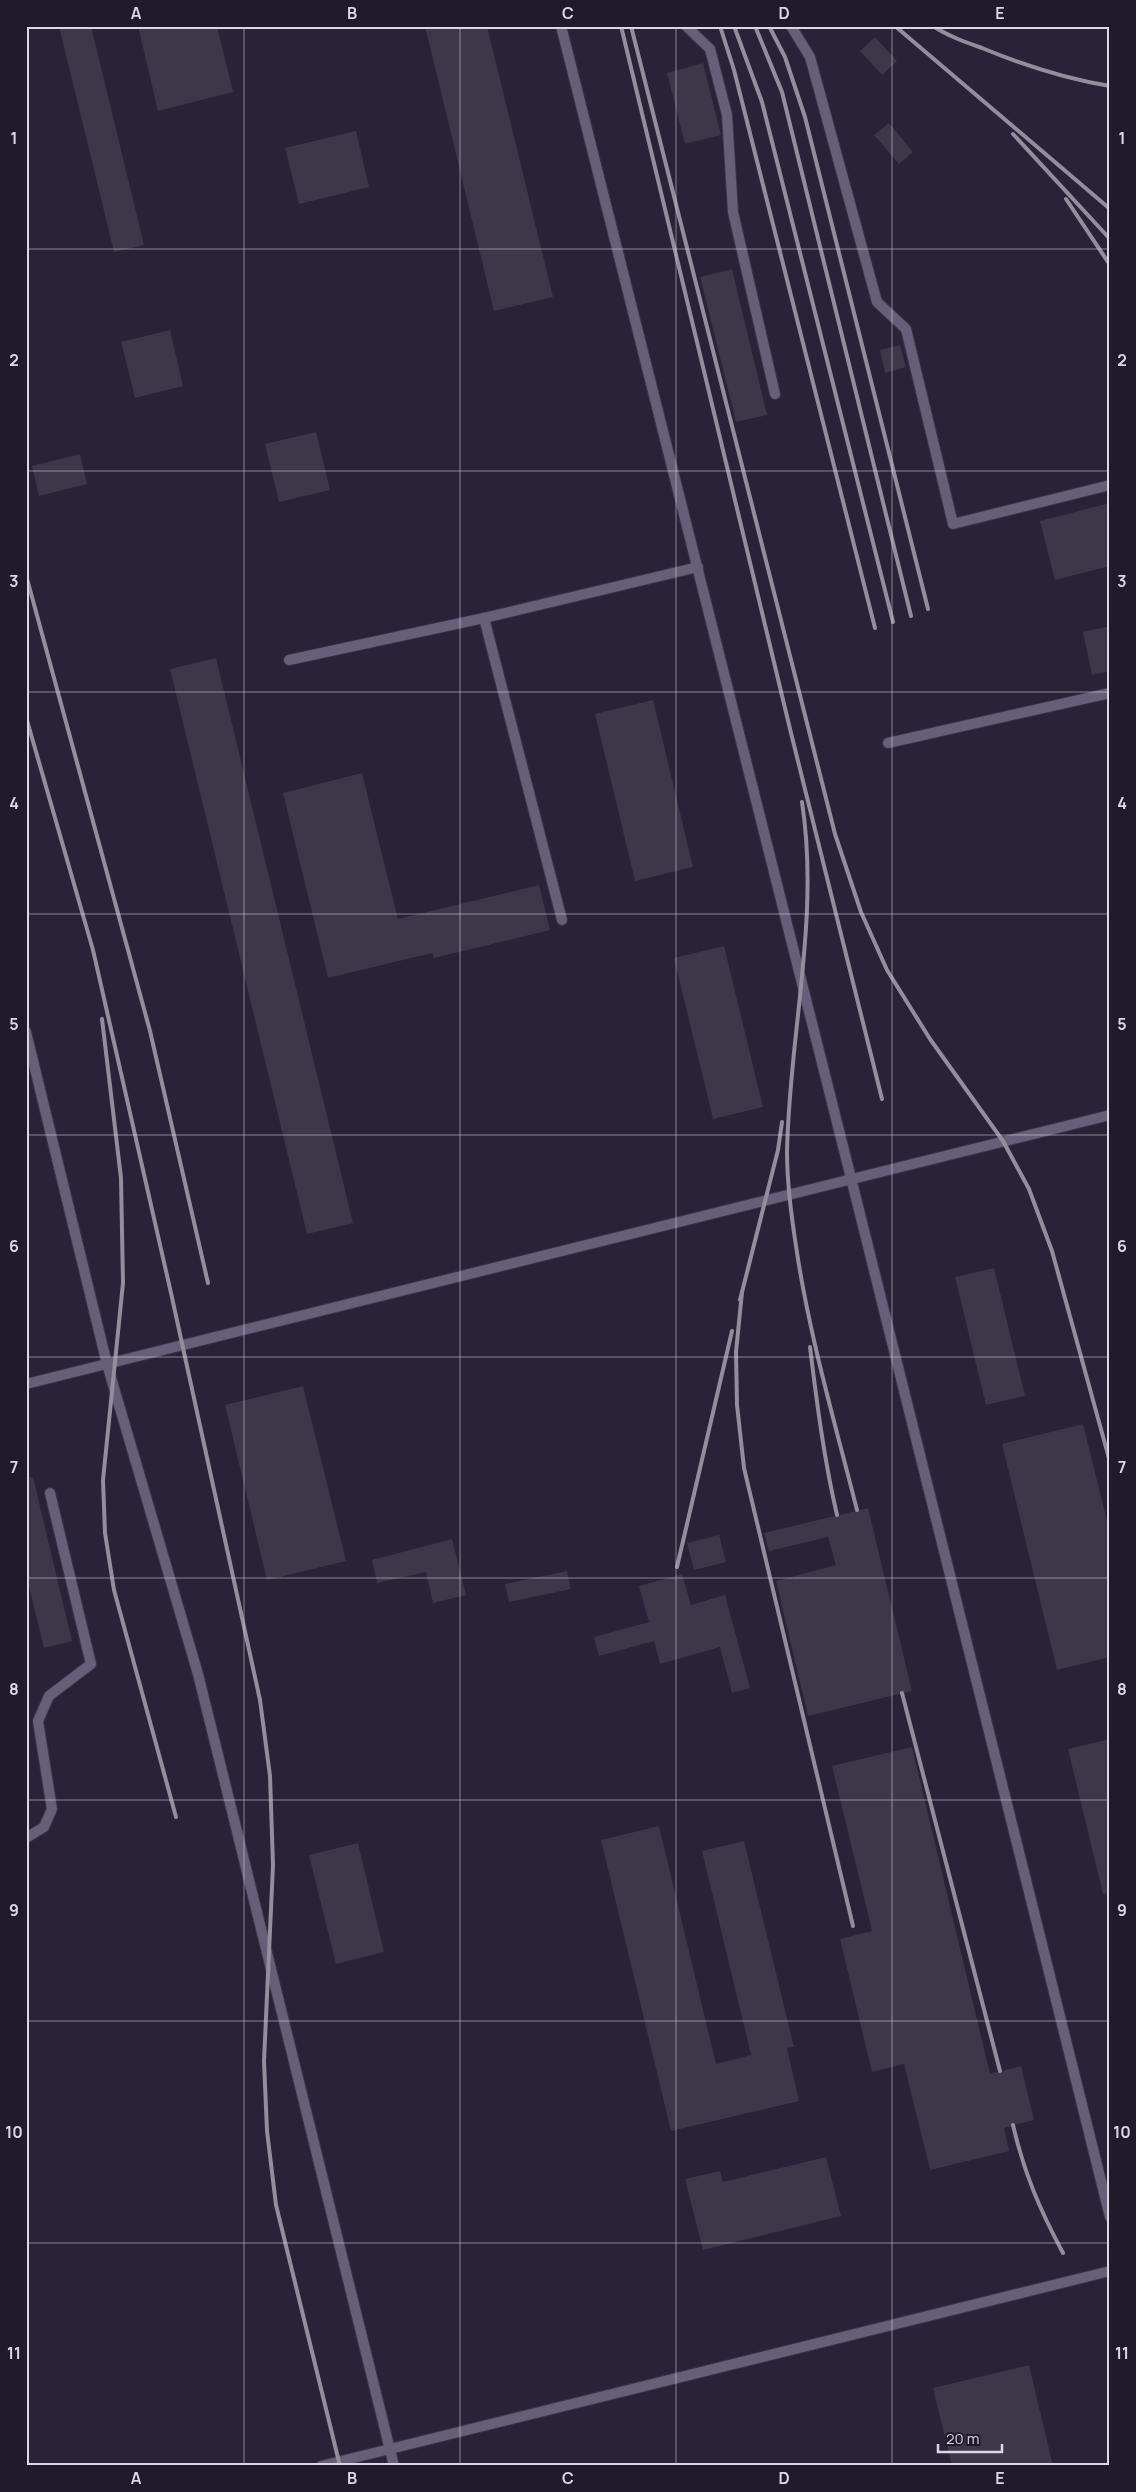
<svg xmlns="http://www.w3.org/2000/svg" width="1136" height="2492" font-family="Manrope,sans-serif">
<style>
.built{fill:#292238}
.building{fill:#3d374a}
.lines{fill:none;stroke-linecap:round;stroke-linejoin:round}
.lane-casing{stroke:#3a3545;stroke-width:12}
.lane{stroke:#675e7a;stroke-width:10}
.rail{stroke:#928e9c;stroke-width:4}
.grid{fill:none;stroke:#dbd8e4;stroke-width:1;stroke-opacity:0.55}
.neatline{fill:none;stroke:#dbd8e4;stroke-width:2}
.grid-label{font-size:16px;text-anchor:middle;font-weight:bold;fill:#dbd8e4}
</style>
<rect width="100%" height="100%" fill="#201a2b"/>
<rect class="built" x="26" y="26" width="1084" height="2440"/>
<g class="building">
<path d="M59,26H91L144,245L114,252Z"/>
<path d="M138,26H217L233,92L158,111Z"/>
<path d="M425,26H487L553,297L494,311Z"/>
<path d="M875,37L897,61L882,75L860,51Z"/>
<path d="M703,63L721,135L685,144L667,73Z"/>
<path d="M889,123L913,152L899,164L874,135Z"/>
<path d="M356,131L369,187L299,204L285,148Z"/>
<path d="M732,269L767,415L736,422L700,277Z"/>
<path d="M170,330L183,386L135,398L121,342Z"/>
<path d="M900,345L906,367L885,373L880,350Z"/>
<path d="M316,432L330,490L279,502L265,444Z"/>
<path d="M80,454L87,484L39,496L32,466Z"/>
<path d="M1110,503V566L1055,580L1040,521Z"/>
<path d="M1110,626V671L1092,675L1083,632Z"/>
<path d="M216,658L353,1223L307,1234L170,669Z"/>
<path d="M653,700L693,867L635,881L595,714Z"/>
<path d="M362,773L398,919L539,885L550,930L434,958L432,953L328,978L283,793Z"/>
<path d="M724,946L763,1107L713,1119L674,958Z"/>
<path d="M994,1268L1025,1396L986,1405L955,1277Z"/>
<path d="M303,1386L346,1561L267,1580L225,1405Z"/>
<path d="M1083,1424L1110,1533V1657L1057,1670L1002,1444Z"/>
<path d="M33,1477L72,1641L44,1648L26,1574V1478Z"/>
<path d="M868,1508L912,1691L808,1716L776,1581L836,1565L828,1537L769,1551L764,1533Z"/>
<path d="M719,1535L726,1562L694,1570L687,1543Z"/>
<path d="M452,1539L466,1595L433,1603L426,1572L377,1583L372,1560Z"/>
<path d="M567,1571L571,1589L509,1602L505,1584Z"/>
<path d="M682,1574L691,1605L725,1595L750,1688L732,1693L720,1647L660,1664L654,1641L599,1656L594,1637L649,1622L639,1586Z"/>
<path d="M1110,1739V1893L1103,1894L1068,1749Z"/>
<path d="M912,1747L990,2074L1021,2066L1034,2120L1004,2128L1009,2151L930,2170L904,2064L872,2072L840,1939L872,1931L832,1766Z"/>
<path d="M659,1826L716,2064L751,2055L702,1851L744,1841L794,2047L787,2048L799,2101L671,2131L601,1840Z"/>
<path d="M358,1843L384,1952L336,1964L309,1855Z"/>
<path d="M826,2157L841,2216L703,2250L685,2179L720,2171L723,2182Z"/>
<path d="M1029,2365L1053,2466H952L933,2388Z"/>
</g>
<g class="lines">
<defs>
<g id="lane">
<path d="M561,26L851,1178L1110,2217"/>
<path d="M686,26L710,49L727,115L733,212L775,394"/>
<path d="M791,26L810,57L877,302L906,329L953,524L1110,485"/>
<path d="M484,618L562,920"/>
<path d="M289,660L484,618L698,567"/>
<path d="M888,743L1110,693"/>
<path d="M26,1032L107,1364L198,1674L394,2466"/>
<path d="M26,1384L1110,1115"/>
<path d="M26,1838L44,1827L52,1809L38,1721L49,1696L91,1664L50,1493"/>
<path d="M321,2466L1110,2271"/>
</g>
</defs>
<use href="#lane" class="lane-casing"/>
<use href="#lane" class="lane"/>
<g class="rail">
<path d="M621,26L791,733L882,1099"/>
<path d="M631,26L835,834L861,912L887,970L930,1039L1003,1141L1029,1189L1052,1251L1110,1462"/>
<path d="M720,26L734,70L875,628"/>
<path d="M734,26L762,102L893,622"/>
<path d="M755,26L782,92L911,616"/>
<path d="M769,26L785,57L805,117L928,609"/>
<path d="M895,26L1110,209"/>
<path d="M933,26C948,36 965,42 982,48C1023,65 1066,79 1110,86"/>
<path d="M1013,134L1110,239"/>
<path d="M1066,199L1110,265"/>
<path d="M26,575L150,1031L208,1283"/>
<path d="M26,717L93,950L171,1293L260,1700L270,1776L273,1865L264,2061L267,2131L276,2205L340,2466"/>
<path d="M802,802C820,919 789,1035 787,1152C787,1184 791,1214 796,1246C809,1335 835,1423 857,1510"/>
<path d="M102,1019L121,1178L123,1283L103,1480L105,1533L114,1590L176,1817"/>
<path d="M742,1292L736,1352L737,1405L744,1468L853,1926"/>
<path d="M740,1300L778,1150L782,1122"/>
<path d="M810,1347C817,1404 824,1459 837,1515"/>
<path d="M677,1567L732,1331"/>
<path d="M902,1693L1000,2071"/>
<path d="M1013,2125C1024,2173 1040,2210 1063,2253"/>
</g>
</g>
<path class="grid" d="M244,26V2466M460,26V2466M676,26V2466M892,26V2466M26,249H1110M26,471H1110M26,692H1110M26,914H1110M26,1135H1110M26,1357H1110M26,1578H1110M26,1800H1110M26,2021H1110M26,2243H1110"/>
<rect width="1136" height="2492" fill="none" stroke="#201a2b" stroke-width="55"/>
<path d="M938 2444v8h64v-8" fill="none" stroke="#dbd8e4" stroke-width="2.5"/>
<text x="946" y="2444" font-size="15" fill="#dbd8e4" stroke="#201a2b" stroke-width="4" paint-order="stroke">20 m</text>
<rect x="28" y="28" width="1080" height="2436" class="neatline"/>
<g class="grid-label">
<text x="136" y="19">A</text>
<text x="352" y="19">B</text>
<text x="568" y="19">C</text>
<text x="784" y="19">D</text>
<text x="1000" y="19">E</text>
<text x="14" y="144">1</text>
<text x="1122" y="144">1</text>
<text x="14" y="366">2</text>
<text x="1122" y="366">2</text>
<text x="14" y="587">3</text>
<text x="1122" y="587">3</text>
<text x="14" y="809">4</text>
<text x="1122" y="809">4</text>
<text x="14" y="1030">5</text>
<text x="1122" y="1030">5</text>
<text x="14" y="1252">6</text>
<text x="1122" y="1252">6</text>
<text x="14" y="1473">7</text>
<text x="1122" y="1473">7</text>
<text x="14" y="1695">8</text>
<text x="1122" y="1695">8</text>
<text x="14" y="1916">9</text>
<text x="1122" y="1916">9</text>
<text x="14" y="2138">10</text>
<text x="1122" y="2138">10</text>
<text x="14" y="2359">11</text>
<text x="1122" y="2359">11</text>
<text x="136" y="2484">A</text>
<text x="352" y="2484">B</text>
<text x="568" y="2484">C</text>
<text x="784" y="2484">D</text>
<text x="1000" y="2484">E</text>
</g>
</svg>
